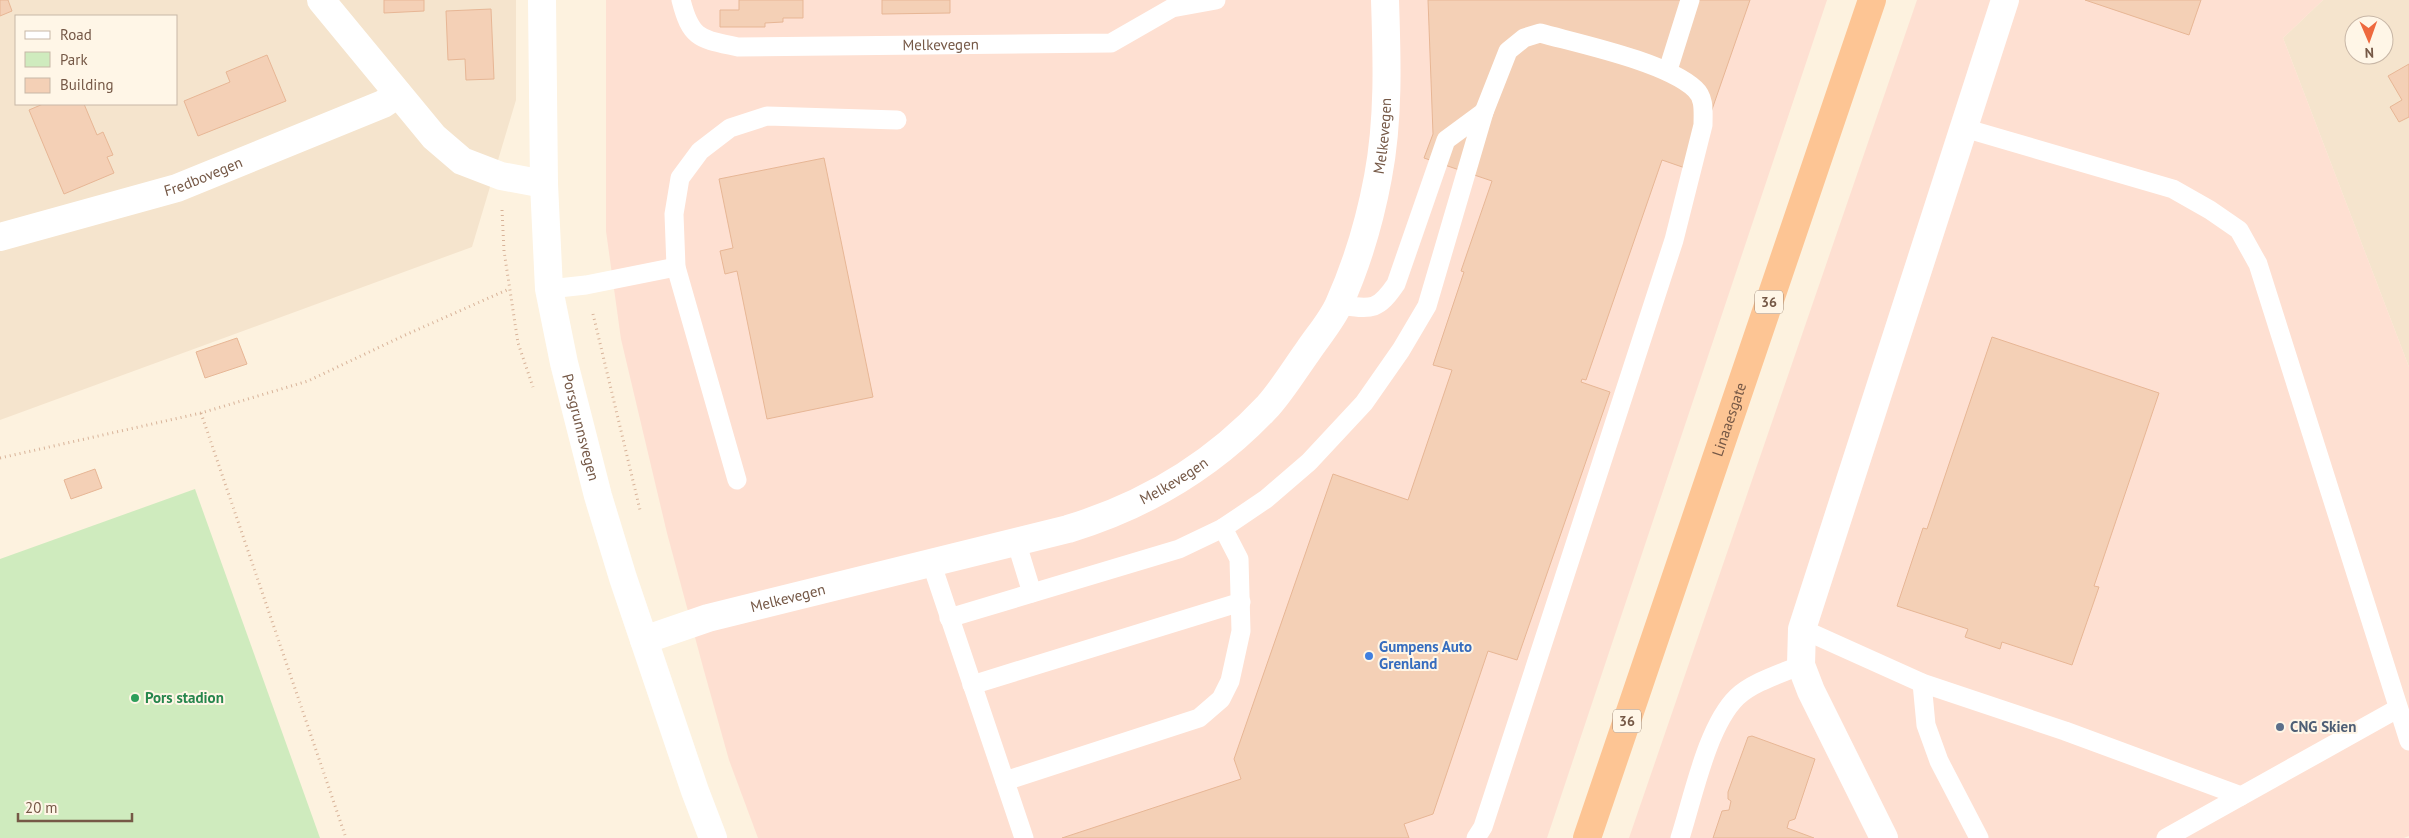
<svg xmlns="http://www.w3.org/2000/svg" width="2409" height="838" font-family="'PT Sans',sans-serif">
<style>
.residential{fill:#f5e4cd;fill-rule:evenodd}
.commercial{fill:#fee0d2}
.green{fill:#cfebbe}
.building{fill:#f4d0b6;stroke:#e7b695}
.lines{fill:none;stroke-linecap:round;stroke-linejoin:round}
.path{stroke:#d8b399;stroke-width:3;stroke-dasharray:1 4;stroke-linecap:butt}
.service{stroke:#fff;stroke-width:19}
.minor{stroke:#fff;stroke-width:28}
.tertiary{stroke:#fff;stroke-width:28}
.trunk{stroke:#fdc594;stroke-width:28}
.shop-dot{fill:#3f7fe0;stroke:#fff6e7;stroke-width:2}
.leisure-dot{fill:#2e9e5b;stroke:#fff6e7;stroke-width:2}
.service-dot{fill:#5c6f8a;stroke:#fff6e7;stroke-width:2}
.labels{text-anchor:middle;stroke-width:4;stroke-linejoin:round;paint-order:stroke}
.shield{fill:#fff6e7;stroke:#9e8776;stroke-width:1}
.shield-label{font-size:14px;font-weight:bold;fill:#755846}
.street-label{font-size:15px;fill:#755846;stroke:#fff6e7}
.shop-label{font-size:15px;font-weight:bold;fill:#366cbe;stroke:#fff6e7;text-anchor:start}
.leisure-label{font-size:15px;font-weight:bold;fill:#27864d;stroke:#fff6e7;text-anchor:start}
.service-label{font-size:15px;font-weight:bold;fill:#4e5e75;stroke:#fff6e7;text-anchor:start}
</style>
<rect width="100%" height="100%" fill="#fdf2df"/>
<g class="residential">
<path d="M0,0H516V100L472,247L0,420ZM16,16H176V104H16Z"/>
<path d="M2323,0H2409V367L2283,38ZM2354,25H2384V55H2354Z"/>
</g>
<g class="commercial">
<path d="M606,0H1827L1547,838H758L729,760L703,667L667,533L621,339L606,231Z"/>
<path d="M1917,0H2323L2283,38L2409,367V836L2404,838H1629Z"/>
</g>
<path class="green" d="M195,489L320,838H0V559Z"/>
<g class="building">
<path d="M0,0H8L12,11L0,16Z"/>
<path d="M384,0H424V11L384,13Z"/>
<path d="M739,0H803V18H783V22L765,23V27H720V10H739Z"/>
<path d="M882,0H950V13L882,14Z"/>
<path d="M1428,0H1750L1691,170L1662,160L1586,380L1582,379L1581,382L1610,392L1517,660L1488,651L1433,814L1404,824L1409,838H1062L1241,779L1234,759L1333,474L1408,500L1452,370L1433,365L1464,272L1461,271L1492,181L1424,158L1433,134Z"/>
<path d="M2085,0H2201L2189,35Z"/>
<path d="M491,9L494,79L466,80L465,59L448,60L446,11Z"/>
<path d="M267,55L286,101L198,136L184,101L230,82L226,72Z"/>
<path d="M2409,64V117L2399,122L2390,107L2402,100L2388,76Z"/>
<path d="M43,104H84L97,135L103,132L113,155L107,157L114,173L64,194L29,110Z"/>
<path d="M824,158L873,397L767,419L737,271L725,274L720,251L733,248L719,179Z"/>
<path d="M1992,337L2159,393L2094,586L2099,587L2072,665L2002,642L2000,649L1965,637L1968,629L1897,606L1923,528L1927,529Z"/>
<path d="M237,338L247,364L205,378L196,352Z"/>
<path d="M95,469L102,488L71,499L64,480Z"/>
<path d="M1752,736L1815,759L1795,819L1789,821L1787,828L1814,838H1713L1722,811L1729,810L1731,801L1728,799V792L1748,737Z"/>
</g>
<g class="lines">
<g class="path">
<path d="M502,210L504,251L518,343L533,387"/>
<path d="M593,314L640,510"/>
<path d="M201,413L346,838"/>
<path d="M0,458L201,413L308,381L403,336L509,289"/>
</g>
<g class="service">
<path id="s1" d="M681,0C691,40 701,39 738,47L1111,43L1172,8L1216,0"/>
<path d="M1668,70L1690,0"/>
<path d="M1964,128L2173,189L2210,210L2239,230L2258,264L2409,741"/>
<path d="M549,289L586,285L676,267"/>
<path d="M1339,305C1371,309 1377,312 1396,284L1446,140L1484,112"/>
<path d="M737,480L676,267L674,214L680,178L700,151L730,128L767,116L897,120"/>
<path d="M1016,541L1032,593"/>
<path d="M931,562L1024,838"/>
<path d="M949,618L1179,549L1223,528L1266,499L1309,462L1364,403L1401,350L1427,306L1484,112L1508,51L1524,38L1540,33C1580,44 1666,62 1695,89C1705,98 1703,112 1703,125L1674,240L1483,827L1476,838"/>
<path d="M1802,629L1922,683L2065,731L2241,796"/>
<path d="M1922,683L1926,725L1939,761L1979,838"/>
<path d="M972,685L1241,602"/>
<path d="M1005,781L1199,718L1221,699L1230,681L1241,631L1239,559L1223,528"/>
<path d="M1680,838C1693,798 1707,726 1737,697C1753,682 1780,674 1801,665"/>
<path d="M2166,838L2397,709"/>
</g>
<g class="minor">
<path d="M321,0L434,137L462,161L501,176L544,184"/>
<path id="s2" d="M0,237L177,188L383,104L398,94"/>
<path id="s3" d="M644,640L708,618L1068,529C1144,506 1213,465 1268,406C1283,389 1295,369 1308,351C1318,336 1332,320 1339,304C1357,264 1370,220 1378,177C1389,119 1387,59 1385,0"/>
<path d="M1884,838L1811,691L1801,665L1802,629L2005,0"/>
</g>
<path class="tertiary" id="s4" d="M542,0L544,184L549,289L564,363L598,496L623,578L695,791L713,838"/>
<path class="trunk" id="s5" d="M1587,838L1872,0"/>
</g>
<circle class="shop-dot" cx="1369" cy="656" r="5"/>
<circle class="leisure-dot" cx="135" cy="698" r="5"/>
<circle class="service-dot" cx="2280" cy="727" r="5"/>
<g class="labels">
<g class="shield">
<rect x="1755" y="290.5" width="28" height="23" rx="4"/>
<rect x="1613" y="709.5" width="28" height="23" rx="4"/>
</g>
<g class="shield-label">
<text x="1769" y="307">36</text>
<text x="1627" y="726">36</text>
</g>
<g class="street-label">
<text dy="5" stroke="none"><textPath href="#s1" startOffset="284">Melkevegen</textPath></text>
<text dy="5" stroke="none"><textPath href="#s3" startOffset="975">Melkevegen</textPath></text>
<text dy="5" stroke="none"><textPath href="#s2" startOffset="212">Fredbovegen</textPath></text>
<text dy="5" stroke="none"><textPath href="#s5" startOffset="442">Linaaesgate</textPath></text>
<text dy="5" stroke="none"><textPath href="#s4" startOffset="431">Porsgrunnsvegen</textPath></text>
<text dy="5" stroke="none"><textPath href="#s3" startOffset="555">Melkevegen</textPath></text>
<text dy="5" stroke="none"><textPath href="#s3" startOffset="150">Melkevegen</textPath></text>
</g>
<g class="shop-label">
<text x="1379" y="652">Gumpens Auto<tspan x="1379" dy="17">Grenland</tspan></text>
</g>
<g class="leisure-label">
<text x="145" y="703">Pors stadion</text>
</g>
<g class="service-label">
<text x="2290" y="732">CNG Skien</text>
</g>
</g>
<rect x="15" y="15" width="162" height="90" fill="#fff6e7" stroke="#c8b7a7"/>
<rect x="25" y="31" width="25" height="8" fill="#ffffff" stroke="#c8b7a7"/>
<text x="60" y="40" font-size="15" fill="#755846">Road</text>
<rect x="25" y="52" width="25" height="15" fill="#cfebbe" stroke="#c8b7a7"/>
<text x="60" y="65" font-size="15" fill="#755846">Park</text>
<rect x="25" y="78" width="25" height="15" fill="#f4d0b6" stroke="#c8b7a7"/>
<text x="60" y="90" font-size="15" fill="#755846">Building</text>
<g transform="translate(2369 40) rotate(178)"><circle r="24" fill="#fff6e7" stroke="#c8b7a7"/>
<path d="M0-4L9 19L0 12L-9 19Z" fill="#ee693e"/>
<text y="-8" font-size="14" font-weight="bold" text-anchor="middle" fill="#755846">N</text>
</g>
<path d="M18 813v8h114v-8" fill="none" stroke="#755846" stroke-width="2.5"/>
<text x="25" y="813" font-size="15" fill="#755846" stroke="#fff6e7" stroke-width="4" paint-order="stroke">20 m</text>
</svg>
